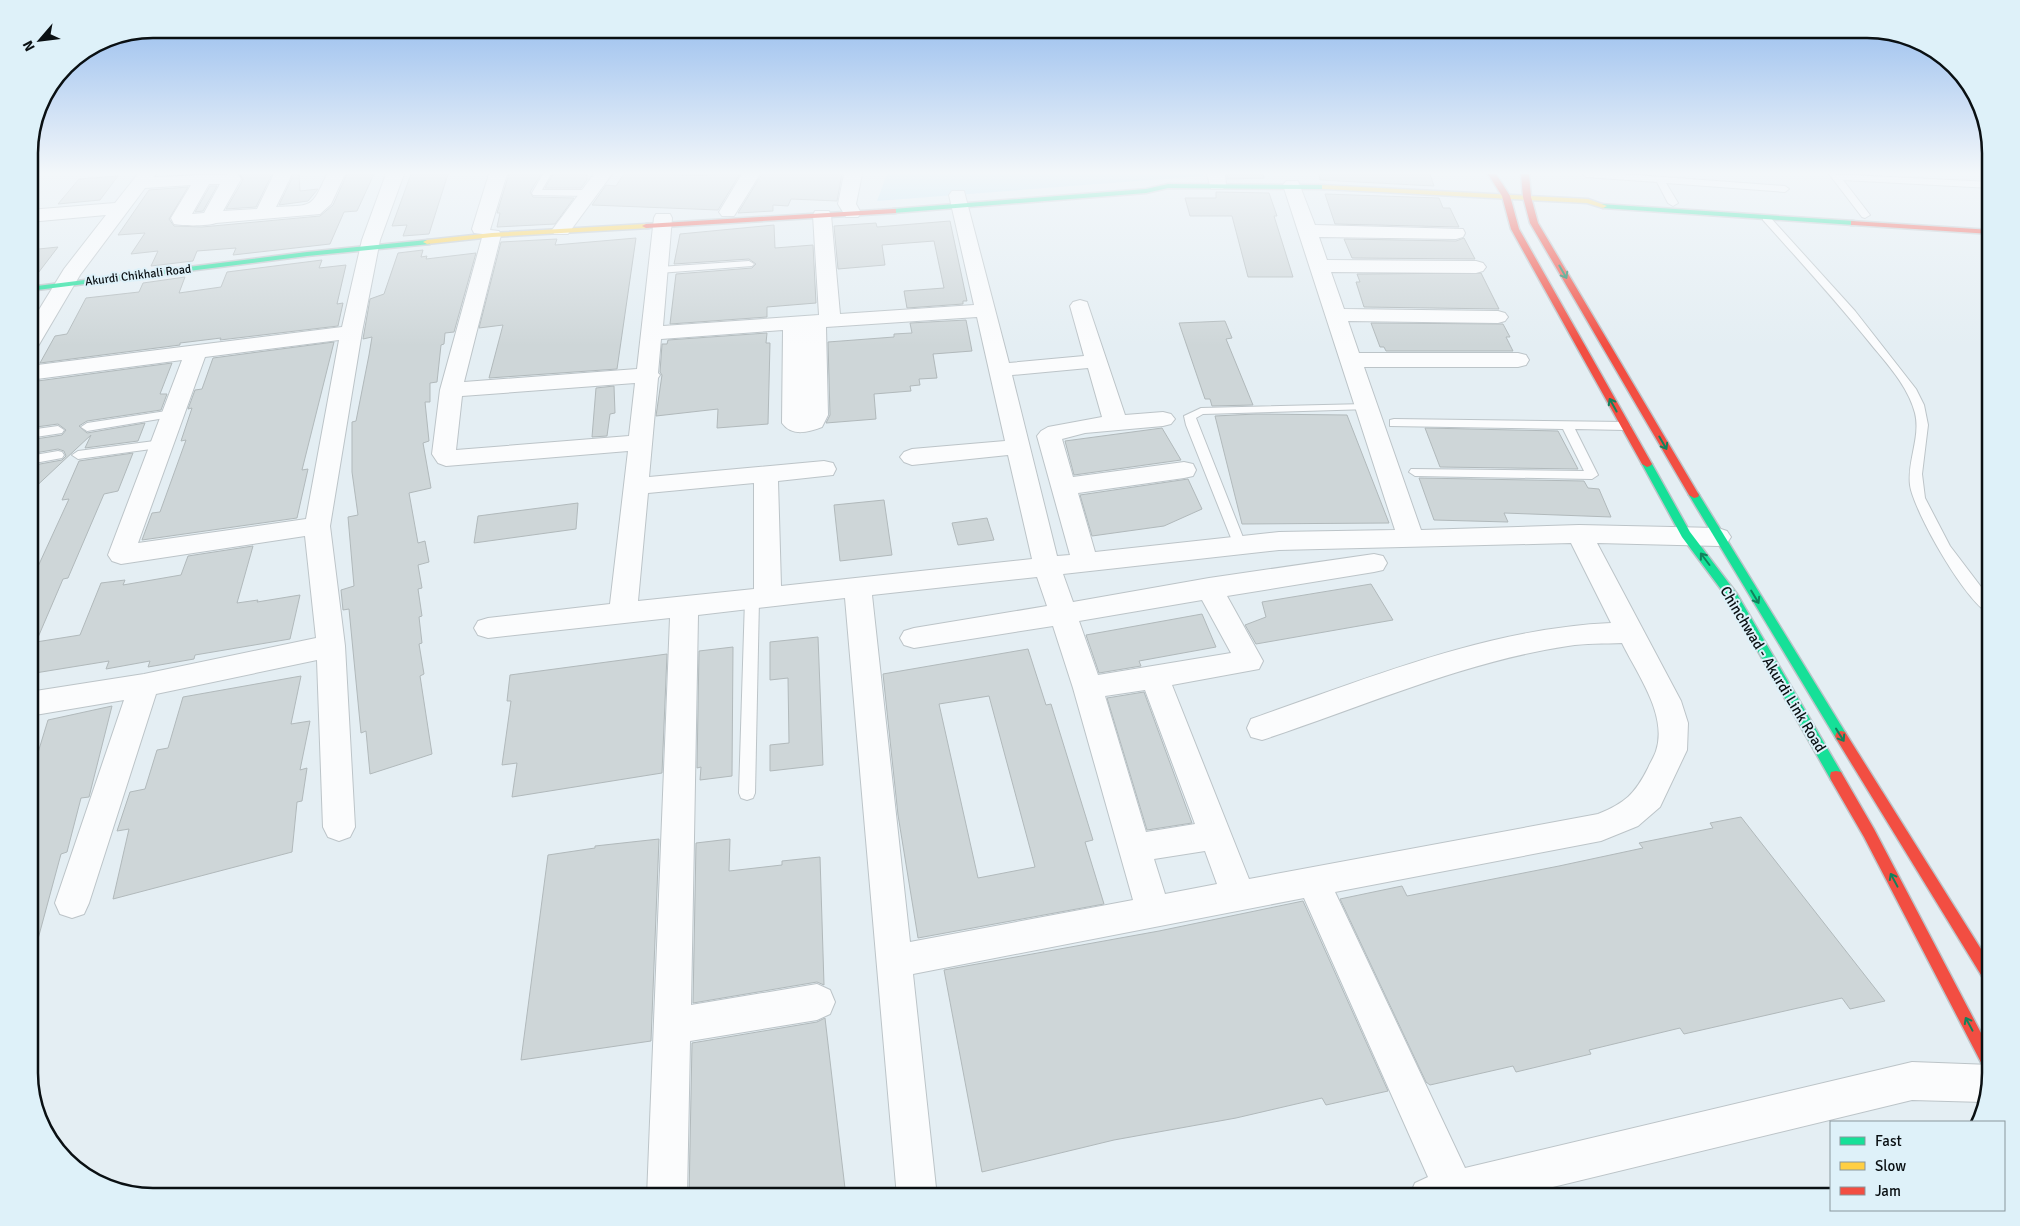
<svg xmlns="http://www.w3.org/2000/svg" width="2020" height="1226" font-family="Signika,sans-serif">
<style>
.green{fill:#c0e5f4}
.building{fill:#ced6d8;stroke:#b1b9bb;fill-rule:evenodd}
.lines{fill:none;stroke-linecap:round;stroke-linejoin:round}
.lane-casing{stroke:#bcc4c8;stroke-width:2}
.street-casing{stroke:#bcc4c8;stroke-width:2}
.fast-casing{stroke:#bcc4c8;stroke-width:3}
.slow-casing{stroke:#bcc4c8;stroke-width:3}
.jam-casing{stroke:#bcc4c8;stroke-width:3}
.lane{fill:#fbfcfd;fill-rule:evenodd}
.street{fill:#fbfcfd;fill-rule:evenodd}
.fast{fill:#16e098;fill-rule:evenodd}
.slow{fill:#ffcf43;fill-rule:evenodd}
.jam{fill:#f24e42;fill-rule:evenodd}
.oneway{stroke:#11825c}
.labels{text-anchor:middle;stroke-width:4;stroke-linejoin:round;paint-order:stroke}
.far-street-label{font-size:12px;fill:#0a1013;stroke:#def1f9}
.street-label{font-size:15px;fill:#0a1013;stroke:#def1f9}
.rim{fill:none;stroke:#0a1013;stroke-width:2.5}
</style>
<rect width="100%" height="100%" fill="#e4eef3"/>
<path class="green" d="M887,174H1203V176L877,201Z"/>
<g class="building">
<path d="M239,174H272L256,207L226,209L243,180Z"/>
<path d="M294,174H299L300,191L318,189L308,201L279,205Z"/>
<path d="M347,174H374L357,211L344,212L330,244L233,255L236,248L197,251L193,261L151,266L158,251L131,254L145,233L118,235L149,190L188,187L169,219L174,226L202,227L320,216L333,205Z"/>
<path d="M411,174H448L429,234L403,236L407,225L392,226Z"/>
<path d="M509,174H541L530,192L533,197L574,198L555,224L497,227L500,213H497Z"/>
<path d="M553,174H587V180L581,188H545Z"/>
<path d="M624,174L699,175L740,174L718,210L592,205L606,185L616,186Z"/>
<path d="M762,174H842L837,201L791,199L788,206L773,205V211L738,213Z"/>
<path d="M1227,174H1263L1264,178L1227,179Z"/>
<path d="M1319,174H1430L1434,186L1320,180Z"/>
<path d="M118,176L100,200L58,204L79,179Z"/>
<path d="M210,186H217L203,211L195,212Z"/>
<path d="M1216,192L1269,193L1277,216H1274L1293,277H1248L1232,216H1190L1185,198H1216Z"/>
<path d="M1325,194L1439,198L1443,208H1450L1459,227L1335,224Z"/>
<path d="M950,221L967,301H963V304L907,308L904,291L944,288L934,241L882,245L885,265L838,269L834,226L876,223L877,227Z"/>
<path d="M774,225L775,248L813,245L816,303L767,307V317L670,324L676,274L752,268L756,264L749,259L674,264L680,234Z"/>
<path d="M636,238L617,369L489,378L503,325L479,328L501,242L557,239L555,245Z"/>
<path d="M1464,238L1475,259L1352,258L1344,239L1456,241Z"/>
<path d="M58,247L32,281H29V250Z"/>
<path d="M423,250L421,257L427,256L426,259L476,253L454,332L445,333L444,344L441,345L437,382L430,383V402H425L429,441L423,443L431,488L409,493L418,543L425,541L429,562L418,565L422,588L418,589L422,616L419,617L422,643L419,644L424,674L420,676L432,754L370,774L366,731L361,733L349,609L343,610L341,590L354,586L348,517L358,515L352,472V422L356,421L369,355L372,337L363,339L370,299L384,294L398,253Z"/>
<path d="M322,260L319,268L346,265L337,304L343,303L338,326L220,340L221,338L180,343V345L40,363L55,336L67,334L86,298L139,292L143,283L185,277L179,293L221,287L227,272Z"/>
<path d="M1481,273L1499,309L1364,307L1356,282H1360L1357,274Z"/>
<path d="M966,320L972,351L933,354L937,378L919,379L920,385L910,386L911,391L874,394L876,419L826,423L830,415L828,342L894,337V334L912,333L910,323Z"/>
<path d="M1225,321L1232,338L1226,339L1253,405L1212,406L1210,399H1205L1179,323Z"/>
<path d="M1371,323L1503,324L1510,337H1506L1513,351H1386L1384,347H1380Z"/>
<path d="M767,333L766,343H770L768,424L717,428L718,409L656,416L662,375L660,372L662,344H667L668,340Z"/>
<path d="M334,342L302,470L308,469L297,518L142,540L152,513L160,512L186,440L181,441L192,408L188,409L195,390L202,389L213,358Z"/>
<path d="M172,363L160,394H167L161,410L87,421L79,426L87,433L145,423L138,441L85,448L91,435L29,493V466L62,460L66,456L64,451L58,449L29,454V440L62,435L66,430L58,424L29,428L30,382Z"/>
<path d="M614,386L615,413L610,414L607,436L592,437L596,388Z"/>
<path d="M1256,414L1347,415L1389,523L1242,524L1215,416Z"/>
<path d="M1162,428L1181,460L1074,475L1065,441Z"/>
<path d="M1425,428L1558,431L1578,469L1440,467Z"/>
<path d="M133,453L118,491L104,494L68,578L63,579L36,642L80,635L101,583L125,580L123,585L181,575L188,556L253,546L237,603L258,600L257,602L300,595L290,639L195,655L194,659L148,667L150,661L106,669L109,661L29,674V586L69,499L62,500L79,461Z"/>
<path d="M1419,478L1584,481L1588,488L1599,489L1611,517L1504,513L1508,522L1434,520Z"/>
<path d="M1188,479L1202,509L1164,526L1092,536L1080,495Z"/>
<path d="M884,500L892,555L840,561L834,505Z"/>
<path d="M578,503L576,529L474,543L478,516Z"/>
<path d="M987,518L994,540L958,545L952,523Z"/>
<path d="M1371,584L1393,620L1256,644L1245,625L1266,617L1262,602Z"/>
<path d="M1202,614L1216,647L1139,661L1141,666L1099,673L1086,635Z"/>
<path d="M818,637L823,765L770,771V745L789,743L788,678L770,680V642Z"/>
<path d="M733,647L732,776L700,780L701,767L697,768L699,651Z"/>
<path d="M1028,649L1046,705L1051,704L1093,840L1085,842L1104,904L918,938L898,815L883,674ZM989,696L1035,867L978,878L939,704Z"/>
<path d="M667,654L662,773L512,797L517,763L502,765L511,701H507L510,675Z"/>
<path d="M301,676L291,724L310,721L300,770L307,768L302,801L297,802L292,852L113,899L129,829L117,831L130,792L145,789L157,750L168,748L183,697Z"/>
<path d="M1144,692L1192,823L1147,830L1107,698Z"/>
<path d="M112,706L89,797L81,798L67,852L61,854L35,950L29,949V770L33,769L48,720Z"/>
<path d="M1741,817L1885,1001L1850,1009L1842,998L1684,1034L1680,1028L1589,1050L1591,1054L1516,1072L1513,1066L1430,1085L1426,1082L1340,899L1402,886L1407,896L1559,866L1643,848L1639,843L1713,828L1710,823Z"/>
<path d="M659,839L651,1041L521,1060L548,855L595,848V846Z"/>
<path d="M730,839L729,871L782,865V861L820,857L824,985L817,982L693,1003L696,843Z"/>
<path d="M1303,901L1388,1091L1326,1105L1322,1098L1236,1118L1114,1140L982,1172L944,970L1159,931Z"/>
<path d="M825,1018L846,1197H741V1193L720,1197H689L692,1043L817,1022Z"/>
</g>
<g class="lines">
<defs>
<g id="lane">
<path d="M543,174H551L542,190H589L593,193L589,196L533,195L532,193Z"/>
<path d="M1582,174H1622L1785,186L1789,189L1785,192L1666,183L1678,203L1673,206L1668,203L1657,182L1586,177Z"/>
<path d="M1829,174L1991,182V188L1843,180L1870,215L1865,218L1862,217Z"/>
<path d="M1763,216H1769L1855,311L1916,389L1924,405L1928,425L1922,474L1925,498L1950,546L1991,600V614C1968,607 1913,510 1910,485C1907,461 1921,437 1915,413C1908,386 1887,364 1870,343C1836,301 1799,260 1763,220Z"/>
<path d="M749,261L754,264L752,266L659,273L654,270L659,267Z"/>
<path d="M1366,404L1372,407L1370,409L1203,414L1196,418L1246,545L1245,548H1235L1186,425L1184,416L1201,408Z"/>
<path d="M173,410L177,412V416L87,431L81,427L87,423Z"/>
<path d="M1394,419L1625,422L1631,426L1625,430L1575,429L1598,475L1592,479L1415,476L1409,472L1411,469L1584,471L1563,429L1390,426V420Z"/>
<path d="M58,426L64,430L62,433L29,438V430Z"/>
<path d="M162,440L168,444L166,447L78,459L72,455L78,451Z"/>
<path d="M58,451L62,452L64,455L62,458L29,464V456Z"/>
<path d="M752,594L759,599L755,793L753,798L747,800L741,798L739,793L745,599Z"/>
</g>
<g id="street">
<path d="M138,174H156L154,177L237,174L241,179L223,211L257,209L274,174H292L276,207C313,205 311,209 327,174H345L331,204L320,214L216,223C209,226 183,226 174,224L171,218L191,185L145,188L80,275L37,348L29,349V326L64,269L106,215L29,222V210L115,203ZM209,184H220L204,213L192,214Z"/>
<path d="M386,174H404L380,240L362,332L330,526L345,646L355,827L350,837L339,841L328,837L323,827L317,660L156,694L89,903L84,914L72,918L60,914L55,903L124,700L29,716V692L144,674L316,638L305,536L121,564L112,561L108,555L182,360L29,380V366L342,327L362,240ZM339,340L306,519L138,543L205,357Z"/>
<path d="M489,174H507L490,230L499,231L501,235L464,382L637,369L654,218L656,214H670L672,218L663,326L819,315L813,215L815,211H829L831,215L840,314L974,305L949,195L952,191H964L1009,363L1084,356L1070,306L1073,302L1080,300L1087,302L1125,415L1163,412L1171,414L1175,419L1171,424L1163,426L1085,433L1062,439L1073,477L1184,462L1193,464L1196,470L1193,476L1184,478L1078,493L1095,552L1279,532L1395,530L1283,185L1286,181H1298L1315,225L1463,229L1465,233L1463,237L1456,239L1319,237L1327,260L1476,261L1483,263L1486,267L1483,271L1476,273L1331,272L1344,309L1498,311L1505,313L1508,317L1505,321L1498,323L1348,321L1359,353H1518L1526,355L1529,360L1526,365L1518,367H1364L1421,530L1579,525L1718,528L1727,531L1731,537L1727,543L1718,546L1597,543L1681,701L1688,723L1687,750L1660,807L1638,826L1601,841L1335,892L1465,1168L1912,1062L1991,1065V1074L1984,1102L1912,1100L1512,1197H1409L1415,1183L1428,1177L1304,898L913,974L937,1197H897L845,598L698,615L691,1005L817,984L830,990L835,1002L830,1014L817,1020L690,1041L687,1197H647L670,618L488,638L478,635L474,628L478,621L488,618L610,604L628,451L446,466L438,463L432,454L440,390L483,234L474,233L472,229ZM977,317L1005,441L912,449L904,452L900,457L904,462L912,465L1008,455L1032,559L781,586L778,481L833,475L836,469L833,463L824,461L649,477L658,378L660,375L658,373L661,339L783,330L782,423C792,437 809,432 822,427L828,415L826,327ZM1088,368L1102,417L1048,427L1041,431L1037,436L1070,555L1057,556L1012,375ZM635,383L629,436L456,450L462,396ZM754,483V589L638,601L648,493ZM1571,543L1611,623C1489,628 1366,679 1251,719L1247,728L1251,737L1262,740C1363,707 1462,662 1568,646C1586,643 1604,644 1622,643C1637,674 1668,715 1656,751C1654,757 1650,763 1648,768C1635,794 1625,803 1598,814L1249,879L1172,685L1259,669L1263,661L1227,596L1374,572L1383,570L1387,563L1383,556L1374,554L1209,578L1073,602L1063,574L1279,550ZM1037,577L1047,606L914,628L904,631L900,638L904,645L914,648L1053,626L1073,688L1133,900L910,942L872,595ZM1202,600L1231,653L1098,675L1079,621ZM1145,690L1195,824L1146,832L1105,696ZM1205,851L1217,884L1165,894L1154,859Z"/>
<path d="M594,174H612L568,234H554L552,230Z"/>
<path d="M742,174H760L734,216H722L719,212Z"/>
<path d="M844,174H862L856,204L861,213L858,217H846L838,204Z"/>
<path d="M1207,174H1225L1226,185L1223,189H1211Z"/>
</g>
<g id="fast">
<path d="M1168,184L1325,185L1329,187L1325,189L1168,188L1146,193L893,213L889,211L893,209L1146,189Z"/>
<path d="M1600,204L1854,221L1858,223L1854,225L1603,208L1599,206Z"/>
<path d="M427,240H430V244L307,256L29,291V287L307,252Z"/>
<path d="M1647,461L1652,464L1690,532L1737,594L1841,772L1842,776L1841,780L1836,781L1831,780L1729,600L1682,537L1642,464Z"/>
<path d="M1694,492L1698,493L1845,732L1847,736L1845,740L1841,741L1837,740L1689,495Z"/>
</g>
<g id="slow">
<path d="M1322,185L1588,199L1607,206L1603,208L1587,203L1325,189H1322Z"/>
<path d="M646,224H649V228L492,237L427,244L423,242L427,240L492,233Z"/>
</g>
<g id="jam">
<path d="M1488,174H1496L1510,196L1519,229L1652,464L1650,466L1647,467L1642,464L1511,229L1502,196Z"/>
<path d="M1521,174H1529L1531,197L1538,223L1699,495L1698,497L1694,498L1689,495L1530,223L1523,197Z"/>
<path d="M893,209H896V213L646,228L642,226L646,224Z"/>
<path d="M1851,221L1991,230V234L1854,225H1851Z"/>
<path d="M1841,731L1845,732L1991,965V985L1986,983L1837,740L1835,736L1837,732Z"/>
<path d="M1836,771L1841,772L1874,829L1991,1052V1075L1986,1072L1864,837L1831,780L1830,776L1831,772Z"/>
</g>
</defs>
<use href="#lane" class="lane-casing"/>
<use href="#street" class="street-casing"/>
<use href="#fast" class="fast-casing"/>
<use href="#slow" class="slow-casing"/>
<use href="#jam" class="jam-casing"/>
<use href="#lane" class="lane"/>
<use href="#street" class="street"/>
<use href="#fast" class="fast"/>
<use href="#slow" class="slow"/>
<use href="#jam" class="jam"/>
</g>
<defs><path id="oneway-shaft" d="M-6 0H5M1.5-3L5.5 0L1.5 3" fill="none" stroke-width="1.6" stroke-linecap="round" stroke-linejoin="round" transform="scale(1.25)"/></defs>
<g class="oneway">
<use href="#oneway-shaft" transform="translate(1563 272) rotate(60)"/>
<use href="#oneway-shaft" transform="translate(1613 405) rotate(-119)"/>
<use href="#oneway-shaft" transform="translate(1663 443) rotate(60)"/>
<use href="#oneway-shaft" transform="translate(1705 559) rotate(-127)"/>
<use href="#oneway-shaft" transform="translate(1755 597) rotate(59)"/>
<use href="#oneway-shaft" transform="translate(1840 735) rotate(58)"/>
<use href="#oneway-shaft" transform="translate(1894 880) rotate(-118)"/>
<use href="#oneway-shaft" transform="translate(1969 1024) rotate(-118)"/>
</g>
<linearGradient id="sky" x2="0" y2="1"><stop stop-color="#92baed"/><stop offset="0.5" stop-color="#f3f7fa"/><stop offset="1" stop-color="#f3f7fa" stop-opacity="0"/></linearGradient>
<rect width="2020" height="346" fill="url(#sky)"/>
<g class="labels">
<g class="far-street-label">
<text transform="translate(138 275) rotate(-7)" y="4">Akurdi Chikhali Road</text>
</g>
<g class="street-label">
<text transform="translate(1773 669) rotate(59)" y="5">Chinchwad - Akurdi Link Road</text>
</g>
</g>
<path d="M0 0H2020V1226H0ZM153 38H1867A115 115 0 0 1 1982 153V1073A115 115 0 0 1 1867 1188H153A115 115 0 0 1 38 1073V153A115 115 0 0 1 153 38Z" fill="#def1f9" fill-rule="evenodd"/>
<path class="rim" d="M153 38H1867A115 115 0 0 1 1982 153V1073A115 115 0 0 1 1867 1188H153A115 115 0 0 1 38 1073V153A115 115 0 0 1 153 38Z"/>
<rect x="1830" y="1121" width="175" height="90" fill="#def1f9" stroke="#89979d"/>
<rect x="1840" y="1137" width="25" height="8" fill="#16e098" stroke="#89979d"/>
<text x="1875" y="1146" font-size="15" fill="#0a1013">Fast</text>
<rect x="1840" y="1162" width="25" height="8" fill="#ffcf43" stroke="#89979d"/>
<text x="1875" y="1171" font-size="15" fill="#0a1013">Slow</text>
<rect x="1840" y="1187" width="25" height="8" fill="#f24e42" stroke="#89979d"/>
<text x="1875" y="1196" font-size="15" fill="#0a1013">Jam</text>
<g transform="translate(40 40) rotate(242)" stroke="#def1f9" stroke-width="4" paint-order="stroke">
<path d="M0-4L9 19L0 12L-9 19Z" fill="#0a1013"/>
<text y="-8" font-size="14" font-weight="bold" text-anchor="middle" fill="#0a1013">N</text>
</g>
</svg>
